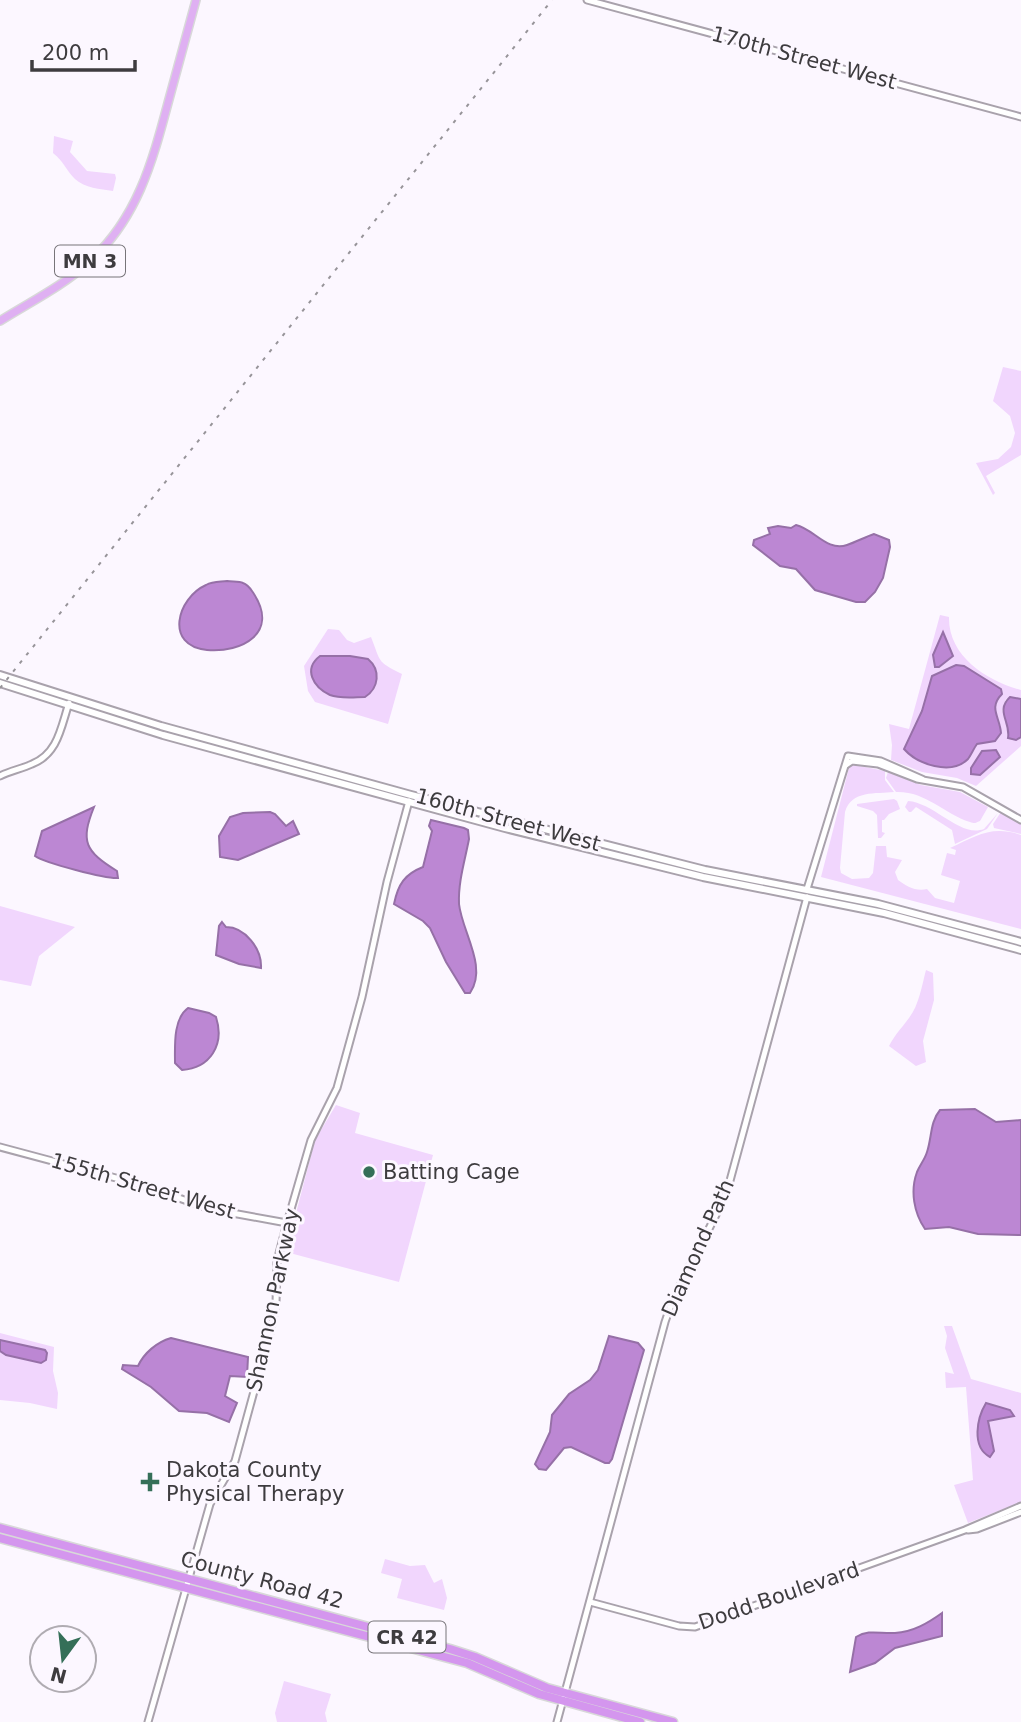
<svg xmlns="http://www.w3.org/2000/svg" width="1021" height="1722" font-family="'DejaVu Sans',sans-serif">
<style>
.green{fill:#f1d6fd;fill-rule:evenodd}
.water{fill:#bc87d3;stroke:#9670a7;stroke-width:2}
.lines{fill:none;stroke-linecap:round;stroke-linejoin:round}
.tertiary-casing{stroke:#a9a2ac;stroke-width:9}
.secondary-casing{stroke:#a9a2ac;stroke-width:10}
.primary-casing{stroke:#d8d8d9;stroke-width:10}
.trunk-casing{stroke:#d8d8d9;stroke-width:11}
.tertiary{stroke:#fff;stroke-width:5}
.secondary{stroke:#fff;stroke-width:6}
.primary{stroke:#dfb0f2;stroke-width:7}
.trunk{stroke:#d496ee;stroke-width:8}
.rail{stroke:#979499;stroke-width:2;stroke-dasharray:3.5 7;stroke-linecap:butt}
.poi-dot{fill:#356f58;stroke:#fcf7ff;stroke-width:2.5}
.labels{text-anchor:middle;stroke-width:6;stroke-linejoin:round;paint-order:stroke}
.shield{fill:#fcf7ff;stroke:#777479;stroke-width:2}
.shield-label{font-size:19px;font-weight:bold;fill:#3e3c3f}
.street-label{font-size:21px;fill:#3e3c3f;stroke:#fcf7ff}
.poi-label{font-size:21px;fill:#3e3c3f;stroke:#fcf7ff;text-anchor:start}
</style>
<rect width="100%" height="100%" fill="#fcf7ff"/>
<g class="green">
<path d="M54,136L73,141L70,152L87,171L115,174L116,178L113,191C100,189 85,188 75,179C66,170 64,162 53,153Z"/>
<path d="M1003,367L1021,371V455L986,476L995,493L993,495L976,463L998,459L1011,447L1015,433L1010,416L993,401Z"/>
<path d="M940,615L949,617C948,656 987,681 1021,690V699L1010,697L1006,699L1002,710L1009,727V738L1018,740L1021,737V746L976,786L957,778L922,772L891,760L892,745L889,724L909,729ZM943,633L953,656L939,667L933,660ZM956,665L999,696L994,709L1001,727L987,741L977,744L969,758L904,749L922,711L932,676Z"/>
<path d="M328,629L339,630L347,640L354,643L371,637C381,662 376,661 402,674L388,724L315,702L308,691L304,666Z"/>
<path d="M850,764L885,771V780L894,792C876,794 851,790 845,812L840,868L841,873L852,879L869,878L873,873L876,846H886L887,857L902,860L895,872L898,880C906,886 916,892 927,889L935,898L954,903L960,881L941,875L947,853L955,855L956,850L950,848C977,836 991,825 1021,835V929L821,877Z"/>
<path d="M888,772L921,785L960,792L988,807L980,821C975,823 975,824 970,822C944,814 926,791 896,792L886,778Z"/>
<path d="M894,799L897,801L900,809L889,814L884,820H882V832L885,833L881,838H878L877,815L873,811L857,806V804Z"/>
<path d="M908,801C935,803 960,838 984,829L998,813L987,829L955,844L952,830L916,807L911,812H909L905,807Z"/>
<path d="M1001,812L1021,824V834L994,828L993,824Z"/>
<path d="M0,906L75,927L39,956L31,986L0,980Z"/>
<path d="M926,970L933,973L934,1000L923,1041L926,1062L916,1066L889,1046C896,1033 901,1029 909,1018C919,1005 922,985 926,970Z"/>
<path d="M336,1105L360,1113L355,1133L433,1155L399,1282L286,1252L315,1140Z"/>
<path d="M944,1326H952L971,1379L1021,1393V1502L968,1523L954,1485L973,1480L966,1387L946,1388L945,1372L954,1374L945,1348L947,1336Z"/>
<path d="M0,1333L54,1347L53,1371L58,1393L57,1409L30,1403L0,1400Z"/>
<path d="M385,1559L410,1566L425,1565L434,1583L442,1579L447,1598L444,1610L397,1598L402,1579L381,1573Z"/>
<path d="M284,1681L331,1694L325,1713L327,1722H277L275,1713Z"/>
</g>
<g class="water">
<path d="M796,525C814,529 827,552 847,545C856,542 865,537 874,534L889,540L890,547L883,578L875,592L865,602H856L815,590L796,569L780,566L753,545L754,540L770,534L768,528L778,526L791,528Z"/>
<path d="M227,581C232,582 239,581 243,583C249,585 251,590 254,594C279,633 242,653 207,650C164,646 177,598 206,585C213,581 220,582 227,581Z"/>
<path d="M943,632L953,656L939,667H935L933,655Z"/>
<path d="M320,656H350L368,659C381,670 379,688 365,697C355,697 340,699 330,695C313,687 303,669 320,656Z"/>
<path d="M956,665L964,666L1001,689L1002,694C988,708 1000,717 1001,733L995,741L977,744C974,748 971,755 968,759C951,776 917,764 904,749L922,711L932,676Z"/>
<path d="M1010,697L1021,699V737L1016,740L1008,738C1011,722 995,711 1010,697Z"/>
<path d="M996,750L1000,757L980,775L971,774V768L982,751Z"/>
<path d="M94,807C80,842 85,851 117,871L118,878C106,879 45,863 35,856L42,831Z"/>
<path d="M270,812L275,814L286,826L293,821L299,834L238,860L220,857L219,836L230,817L243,813Z"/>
<path d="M431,820L464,828L468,830L469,839C465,860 458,882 459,904C462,932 488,967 470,993H465L446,962L430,928L423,921L394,904C398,884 405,874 423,867L432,831L429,826Z"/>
<path d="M222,922L226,927C245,927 262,949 261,968L239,964L216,955L219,926Z"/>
<path d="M188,1008L209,1013L216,1017C225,1045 210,1068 182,1070L175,1063C175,1046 173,1019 188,1008Z"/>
<path d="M975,1109L996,1122L1021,1120V1235L978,1234L949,1227L925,1229C914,1213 910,1191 917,1172C920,1165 925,1159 927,1152C932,1137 930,1122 940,1110Z"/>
<path d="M609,1336L638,1343L644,1350L612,1459L609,1463H605L571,1447L564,1448L546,1470L539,1469L535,1464L550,1432L552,1415L569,1394L590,1380L598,1370Z"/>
<path d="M171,1338L248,1357L247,1377L230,1376L225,1396L237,1403L229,1422L207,1413L179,1411L151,1387L122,1369L123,1365L138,1366C144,1353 157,1342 171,1338Z"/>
<path d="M0,1340L45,1350L47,1353L46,1360L41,1363L6,1355L0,1351Z"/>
<path d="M986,1403L1010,1410L1014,1416L988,1421L994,1451L990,1457C971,1447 977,1418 986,1403Z"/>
<path d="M942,1613V1636L895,1648L875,1663L850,1672L856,1637C869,1629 880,1634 895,1633C913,1632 928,1623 942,1613Z"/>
</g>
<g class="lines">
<defs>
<g id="tertiary">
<path d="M587,0L1021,117"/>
<path d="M846,765L852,761L878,764L917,779L963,787L1021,820"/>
<path d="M0,776C10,771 21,769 32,764C58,754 61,727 69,703"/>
<path d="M807,889L848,756L881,761L922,779"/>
<path d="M0,1147L142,1185L210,1209L287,1223"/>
<path d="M968,1530L977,1529L1021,1512"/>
<path d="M590,1602L679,1626L695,1627L965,1530L1021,1506"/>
<path d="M148,1722L210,1504L235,1461L271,1329L276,1304L277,1261L287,1223L311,1140L337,1088L362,997L387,882L409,801"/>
<path d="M557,1722L665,1322C680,1275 710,1234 728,1188L807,897"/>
</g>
<g id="secondary">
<path d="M0,675L161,726L411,795L705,870L878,904L1021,942"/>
<path d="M0,683L163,735L505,828L703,877L884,913L1021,950"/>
</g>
<path id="primary" d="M0,321C30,302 63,286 89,262C137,219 152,163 168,103C177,69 187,34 196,0"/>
<g id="trunk">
<path d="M0,1528L450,1649L475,1657L547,1688L673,1722"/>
<path d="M0,1538L467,1663L539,1694L640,1722"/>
</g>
</defs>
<use href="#tertiary" class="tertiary-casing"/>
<use href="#secondary" class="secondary-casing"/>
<use href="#primary" class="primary-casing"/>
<use href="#trunk" class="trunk-casing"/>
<use href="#tertiary" class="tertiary"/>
<use href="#secondary" class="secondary"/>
<use href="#primary" class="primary"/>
<use href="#trunk" class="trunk"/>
<path class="rail" d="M0,688L552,0"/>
</g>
<g class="poi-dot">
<circle cx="369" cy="1172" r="7"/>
<path d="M146.5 1471.5h7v7h7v7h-7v7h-7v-7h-7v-7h7z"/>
</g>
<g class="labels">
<g class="shield">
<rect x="55" y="245.5" width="70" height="31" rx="5"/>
<rect x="368.5" y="1621.5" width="77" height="31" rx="5"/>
</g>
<g class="shield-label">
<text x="90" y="268">MN 3</text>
<text x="407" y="1644">CR 42</text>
</g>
<g class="street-label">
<text transform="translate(804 58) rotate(15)" y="7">170th Street West</text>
<text transform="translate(508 820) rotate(15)" y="7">160th Street West</text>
<text transform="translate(143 1186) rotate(16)" y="7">155th Street West</text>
<text transform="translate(698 1248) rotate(-66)" y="7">Diamond Path</text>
<text transform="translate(273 1300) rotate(-78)" y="7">Shannon Parkway</text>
<text transform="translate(262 1580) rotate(15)" y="7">County Road 42</text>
<text transform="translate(779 1596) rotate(-19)" y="7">Dodd Boulevard</text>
</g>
<g class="poi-label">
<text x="383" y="1179">Batting Cage</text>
<text x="166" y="1477">Dakota County<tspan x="166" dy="24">Physical Therapy</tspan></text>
</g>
</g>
<g transform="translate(63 1659) rotate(195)"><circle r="33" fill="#fcf7ff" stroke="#b0acb2" stroke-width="2"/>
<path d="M0-5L12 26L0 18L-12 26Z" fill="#356f58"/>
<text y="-10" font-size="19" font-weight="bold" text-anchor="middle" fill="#3e3c3f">N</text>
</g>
<path d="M32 60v10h103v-10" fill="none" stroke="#3e3c3f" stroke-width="3.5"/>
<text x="42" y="60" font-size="21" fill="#3e3c3f" stroke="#fcf7ff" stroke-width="5" paint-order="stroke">200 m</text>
</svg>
